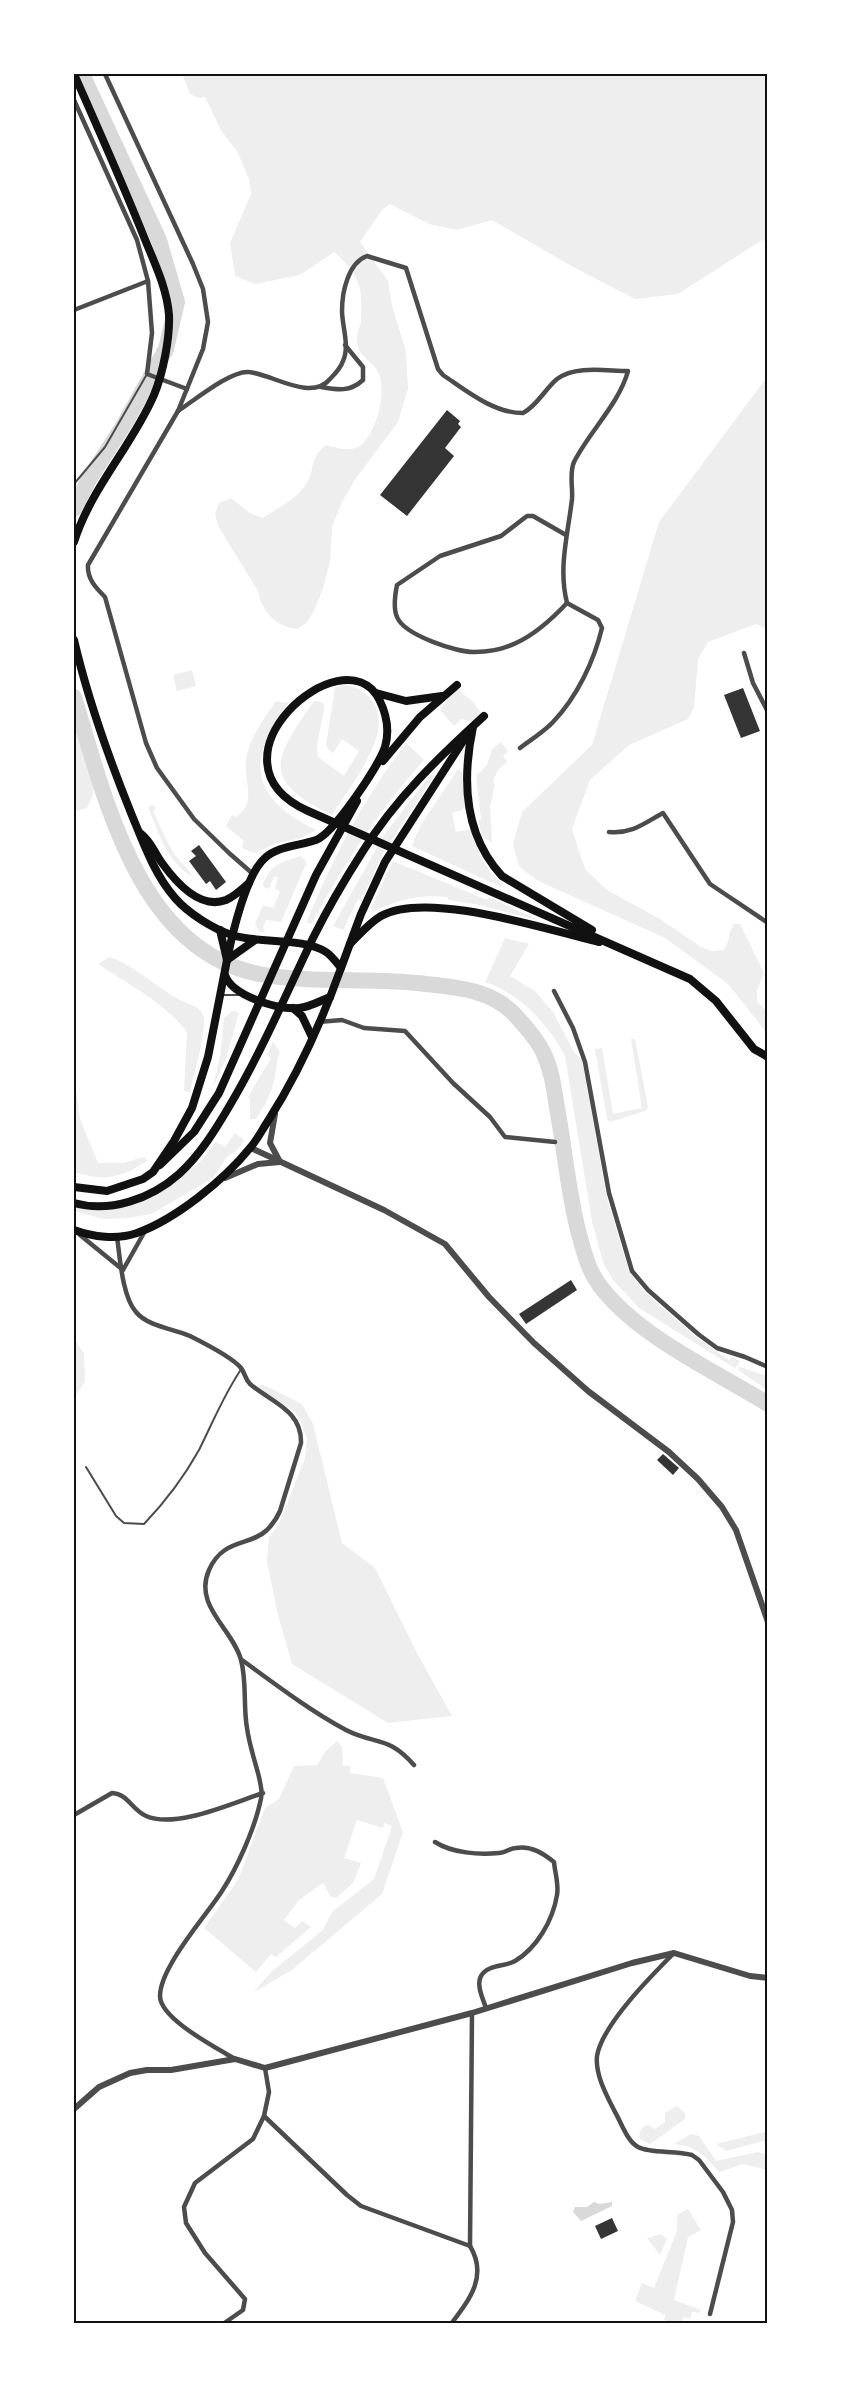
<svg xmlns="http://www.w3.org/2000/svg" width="841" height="2397" font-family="'Open Sans',sans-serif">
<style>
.green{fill:#eee}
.water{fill:#d9d9d9}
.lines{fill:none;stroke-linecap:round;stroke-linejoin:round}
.river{stroke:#d9d9d9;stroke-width:16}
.building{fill:#353535}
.service{stroke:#4c4c4c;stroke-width:2}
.minor{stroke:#4c4c4c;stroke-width:4.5}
.tertiary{stroke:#4c4c4c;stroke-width:6}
.primary{stroke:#111;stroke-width:8}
.trunk{stroke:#111;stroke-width:8}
.neatline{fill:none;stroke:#111;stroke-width:2}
</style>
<rect width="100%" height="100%" fill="#fff"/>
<g class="green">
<path d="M182,74H767V242L762,240L678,294L635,299L575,268L492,220L457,230L429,224L390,204L382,210L360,242L388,281L392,305L406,352L408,389L398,422L354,481L341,504L332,527L330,562L323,588L314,611L307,622L298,629C276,627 262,612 258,591L218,526L215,514L219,503L231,498L250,513L263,518C276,509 295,500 305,486C316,470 308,459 326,445C337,448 351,453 361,445C377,432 387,390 378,372C372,361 359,357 357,343C356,336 360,328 361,320C363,286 359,274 334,252L300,275L255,284L235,276L230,243L251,194L249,179L237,151L222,132L205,97L198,98L190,94Z"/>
<path d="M767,377V629L756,624L708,642L698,659L694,708L688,719L629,745L590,780L572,829L585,869L607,890L660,919L701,947L712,951L724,950C730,940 728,933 734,924H740L764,973L757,991V1001L767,1012V1033L728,984L665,938L536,880L519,866L513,844L522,812L592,745L659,522Z"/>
<path d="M192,670L196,686L177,691L173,675Z"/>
<path d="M346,685C357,687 366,692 373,702C395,733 349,787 332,815C257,779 276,757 314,701H318L324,704V709L317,746L318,757L344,776L359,751L342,739L333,753L328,749L326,745L335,687Z"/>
<path d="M455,688L472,701L484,716L476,724L462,719L454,726L440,710Z"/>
<path d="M276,701L284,703L290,701C246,759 248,796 316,830L301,838L275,844L254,853L242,848L244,841L226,826L232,815L236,817C258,803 243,780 246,760C249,738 264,719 276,701Z"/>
<path d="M74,727C91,754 103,777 87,808L74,812Z"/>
<path d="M501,742L508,751L503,756L507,762L498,770L493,781L495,785L490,806L492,842L482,837L478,820L481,819L476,776L487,765L492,749Z"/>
<path d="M406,743L424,760C379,810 344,864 312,923L309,924L307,921C335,854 362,801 406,743Z"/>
<path d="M458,769L462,773L465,806L462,810L452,813L456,832L471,829C478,852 484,869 503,884L501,887L412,846L420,826Z"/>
<path d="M431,774L434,776L383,853L361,901L358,899L343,930L333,926L384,835Z"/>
<path d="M153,805L156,808L153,811C160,826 166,841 175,855C181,863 188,869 193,877C167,863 159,833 148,807Z"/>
<path d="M300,856L305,860L306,864L281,922L266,920L263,928L265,933L259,931L255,924L263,905L273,908L280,892L275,888L278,878L274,876L269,889L264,887L263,883C273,863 280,863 300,856Z"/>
<path d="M393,861L487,900L489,897L540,921L480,905L448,900V897C421,894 397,899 373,912L371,908Z"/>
<path d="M505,938L529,944L510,976L535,991L553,1012L574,1052L582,1060L607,1199L629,1271L643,1290L696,1337L729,1360L731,1357L740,1361L735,1368L639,1308L613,1280L603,1262L592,1222L565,1056C547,1023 521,994 485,982Z"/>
<path d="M109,957C131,963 159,989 180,1000C189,1005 199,1005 203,1015C208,1027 193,1077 190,1092L184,1091L187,1032C165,1003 128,984 98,964Z"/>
<path d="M232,1011L239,1012L226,1059L213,1087L220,1057L224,1018Z"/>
<path d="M631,1039H635L648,1107L645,1111L610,1122L607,1119L595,1049L602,1048L613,1114L642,1108Z"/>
<path d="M273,1042L280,1052C276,1061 277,1066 275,1075C273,1091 265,1105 256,1119H250V1099L248,1097L271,1058L267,1055Z"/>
<path d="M74,1074L80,1119L98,1163H123L144,1157L147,1161C121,1178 104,1182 74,1172Z"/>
<path d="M235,1133L244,1140L238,1149L226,1158L213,1178L151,1214L128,1218L104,1219L74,1211V1204L91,1208L161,1191L199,1163L216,1142L225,1147Z"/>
<path d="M74,1338L84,1354L85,1381L74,1399Z"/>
<path d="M740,1367L767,1376V1390L738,1370Z"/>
<path d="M262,1384L302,1404L313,1424L342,1543L375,1568L418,1655L452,1716L388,1723L292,1664L278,1615L267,1563L269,1537L279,1524L305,1458L307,1439L302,1425L295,1412L259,1388Z"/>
<path d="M337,1741L342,1746L343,1766H350V1773L383,1778L403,1832L382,1894L292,1970L254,1992L271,1972L323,1930L332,1912L374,1879L392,1826L384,1823L383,1828L357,1820L344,1858L361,1863L353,1883L336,1898L331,1897L323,1883L299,1900L284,1920L295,1928L302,1921L311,1927L276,1957L271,1954L256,1972L204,1928L238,1880L265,1808L279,1799L294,1766L317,1765L325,1752Z"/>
<path d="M677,2106L685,2113V2119L650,2144L640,2139C638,2133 642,2126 648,2125L655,2129L665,2122V2113Z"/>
<path d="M765,2132L767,2134V2143L764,2141L726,2151L716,2144Z"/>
<path d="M691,2134L699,2136L716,2161L758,2152L767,2155V2170L743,2164L720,2172L718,2171C705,2155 695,2146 674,2144Z"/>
<path d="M688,2209L701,2230L688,2237L674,2300L701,2310L700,2313L692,2312L690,2319L683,2317L682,2323H672L664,2320L665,2315L635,2301L642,2283L654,2288L677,2231V2215Z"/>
<path d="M661,2234L667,2239L660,2255L647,2238Z"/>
</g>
<path class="water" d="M594,2202L599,2204L612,2202V2206L581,2221L573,2212L575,2207H587Z"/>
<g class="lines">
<g class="river">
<path d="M74,509L88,481L125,423L166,349L177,302L159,240L82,74"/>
<path d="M74,697C105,798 138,950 259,974C314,984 371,977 426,984C456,987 492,990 514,1014C525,1026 537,1039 544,1054C552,1071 554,1089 557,1108C565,1150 568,1193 579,1234C584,1252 588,1270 600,1286C639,1337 713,1370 768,1404"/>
</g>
</g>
<g class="building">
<path d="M447,410L460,421L458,424L461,427L445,448L454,456L407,516L380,495Z"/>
<path d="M743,688L760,731L741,738L724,695Z"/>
<path d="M199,845L226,882L216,890L210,881L206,884L189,861L196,856L191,851Z"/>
<path d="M571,1280L577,1290L526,1324L519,1314Z"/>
<path d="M663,1454L679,1468L673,1475L657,1460Z"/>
<path d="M612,2218L618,2231L601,2239L595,2226Z"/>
</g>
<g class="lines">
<g class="service">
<path d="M74,484L105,447L147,374"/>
<path d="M223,995H238"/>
<path d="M86,1467L116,1516L124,1523L144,1524C165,1502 184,1477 199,1450C213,1422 224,1394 242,1368"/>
</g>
<g class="minor">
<path d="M105,74L193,264L203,289L208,322L203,349L178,411L88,565C87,579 96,588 105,597L146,743L157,768L194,819L229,853L253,874"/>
<path d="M74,100L137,240L148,281L152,333L147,374L187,389"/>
<path d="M74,310L148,281"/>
<path d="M321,387C338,390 350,392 363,380V367L345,345"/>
<path d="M178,411C195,400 231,370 249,372C272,374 311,402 330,379C335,374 341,367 343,361C350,346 342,326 342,311C342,292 348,263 367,256L406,268L438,369L443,375C467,391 493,413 523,413C537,406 545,389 557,379C576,365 606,371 628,371C619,404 589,432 574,462C569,473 573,487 572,499C568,534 558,568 567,603L598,620L602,628C594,661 577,697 553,722C544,732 530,740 520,748"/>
<path d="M566,535L533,516H527L501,536L440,556L397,585C395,595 393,608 397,617C404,635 458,653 475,652C489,652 504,649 516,643C536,634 552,619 567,603"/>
<path d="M744,653L753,683L768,712"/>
<path d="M609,832C632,834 643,824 663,813L710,884L768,923"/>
<path d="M554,991L573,1028L585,1062L609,1193L632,1271L648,1290L698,1334L717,1348L745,1357L768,1367"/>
<path d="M318,1022L342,1020L364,1028L405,1031L453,1083L490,1117L505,1137L555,1142"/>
<path d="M80,1235L123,1270L145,1231"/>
<path d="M117,1237C120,1257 122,1296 136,1312C147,1326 174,1329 190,1336C202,1342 233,1358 241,1368C245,1373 245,1379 250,1384C271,1402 302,1410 301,1443L280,1511C277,1518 273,1524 267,1530C249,1547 223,1538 209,1570C193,1606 233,1629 241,1660C247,1682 243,1706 247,1728C249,1744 255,1761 259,1777C261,1787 263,1793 260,1803C254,1830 237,1868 222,1891C206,1916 160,1967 160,1996C160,2019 217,2048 235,2059"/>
<path d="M242,1660C275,1684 309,1710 346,1730C375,1745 388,1735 414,1765"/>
<path d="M74,1815L112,1793C128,1794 132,1810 146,1816C176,1829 232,1803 263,1793"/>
<path d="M435,1842C452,1853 479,1855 499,1853C505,1853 510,1848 516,1848C531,1845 544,1854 554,1862C555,1873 559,1885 557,1895C553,1920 537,1948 515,1961C505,1967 488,1964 481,1976C476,1985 483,1999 486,2008"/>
<path d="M674,1953C652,1975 602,2025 597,2056C595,2075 607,2096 615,2112C621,2122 627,2141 638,2147C651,2154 676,2150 692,2155L699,2160L723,2192L732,2210L733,2222L710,2314"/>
<path d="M264,2116L347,2195L361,2206L470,2246"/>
<path d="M470,2246L472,2013"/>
<path d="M223,2324L243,2310L245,2299L205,2253L186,2223L184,2207L195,2183L253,2139L264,2116L269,2092L265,2068"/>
<path d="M451,2324C470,2299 488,2276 470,2246"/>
</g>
<g class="tertiary">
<path d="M251,1148L384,1210L445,1244L489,1297L534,1343L588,1391L669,1452L698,1479L722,1507L736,1530L768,1622"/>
<path d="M225,1178L258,1164L280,1162L270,1143L275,1114"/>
<path d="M74,2109L99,2087L130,2073L147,2070H171L235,2059L265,2068L472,2013L632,1963L674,1953L750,1976L768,1978"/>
</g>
<g class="primary">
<path d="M376,693L406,701L442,696"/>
<path d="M473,727C462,779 463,834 502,876L592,930"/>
<path d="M383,761L420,717L457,685"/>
<path d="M140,833C151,841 154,852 162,863C175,881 200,910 226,900C235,896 242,889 249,883"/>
<path d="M350,944C359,935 369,923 381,916C427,890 548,930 599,942"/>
<path d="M227,960C232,935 246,874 265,858C278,846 299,846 316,840C333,834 379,766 385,747C390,730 387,715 379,699C343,632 197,761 308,811L690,979L716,1001L754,1049L768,1057"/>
<path d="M341,968L361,914L385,862L465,738"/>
<path d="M160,1165L194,1132L219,1093L316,875L357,801"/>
<path d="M74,1203C110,1213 151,1199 179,1174C200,1155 216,1129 230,1105C262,1051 286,994 313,938C328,908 345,879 363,851C396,798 439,757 484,716"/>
</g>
<g class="trunk">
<path d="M74,74C98,128 122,182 144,237C154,262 167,288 169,315C170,338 163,373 154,395C132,446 91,488 74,542"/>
<path d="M74,640C88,700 108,756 131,813C143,842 154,874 175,898C188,913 213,929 232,935C258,944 303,937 326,952C332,956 336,962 341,968C322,1021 298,1074 268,1121C262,1130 257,1140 250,1148C224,1180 176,1219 137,1233C117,1240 93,1237 74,1230"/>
<path d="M227,960L255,940"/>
<path d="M225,975C232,996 278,1010 299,1008C310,1007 320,1001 330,997"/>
<path d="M293,1008L302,1016L312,1037"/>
<path d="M74,1187L107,1191L143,1179L153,1172L174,1141L192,1108L208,1057L227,960L220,930"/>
</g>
</g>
<rect width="841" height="2397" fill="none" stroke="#ffffff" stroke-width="150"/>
<rect x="75" y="75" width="691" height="2247" class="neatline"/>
</svg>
